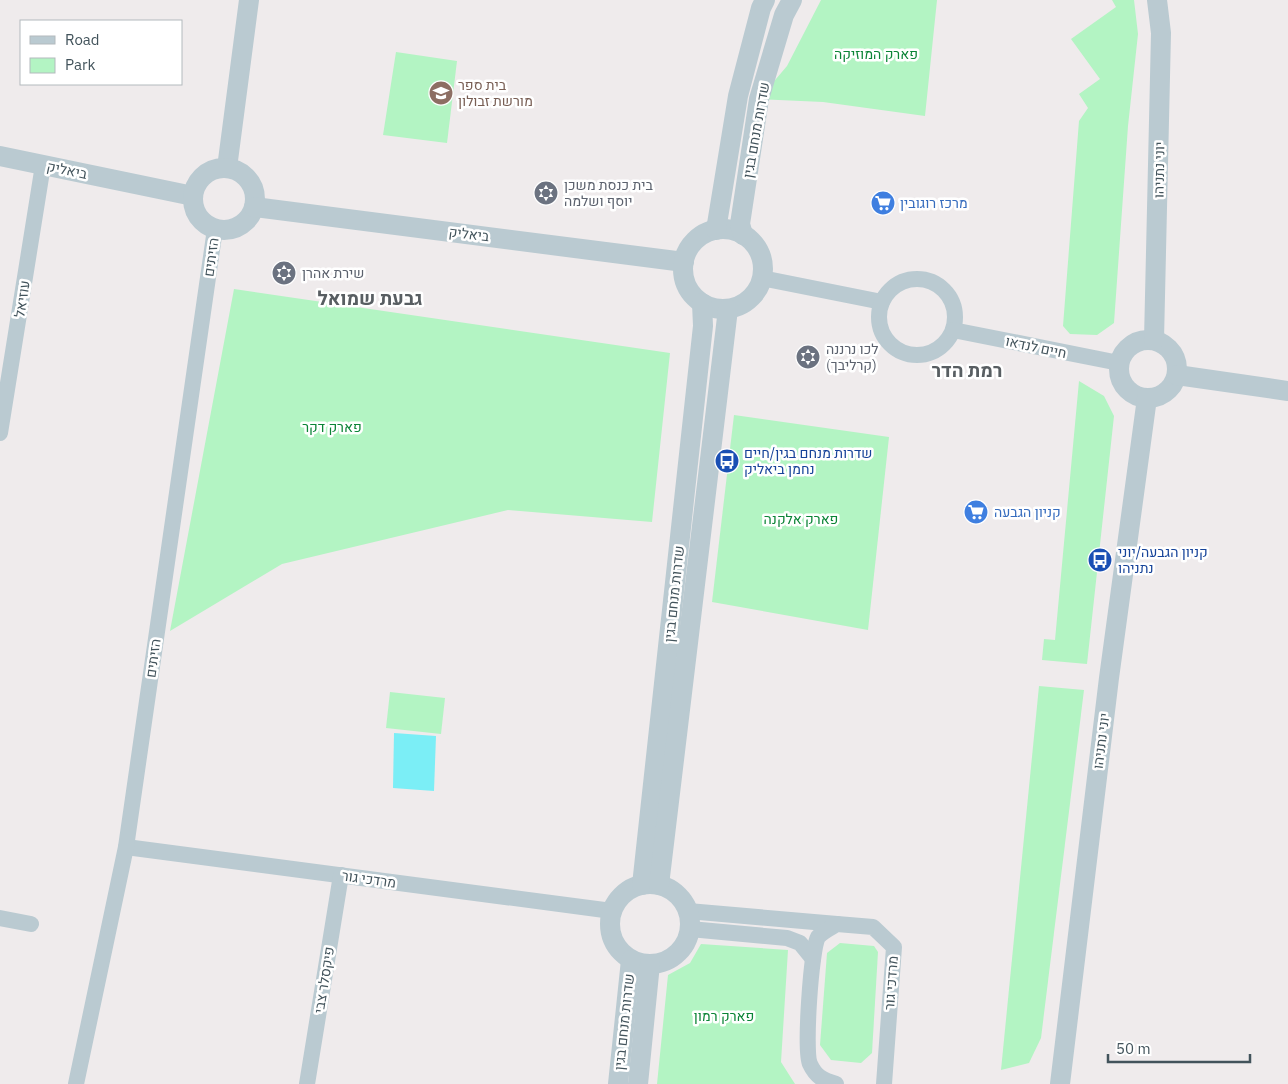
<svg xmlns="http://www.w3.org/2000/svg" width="1288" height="1084" font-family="'IBM Plex Sans',Heebo,sans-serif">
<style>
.green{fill:#b3f4c3}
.water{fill:#7beef6}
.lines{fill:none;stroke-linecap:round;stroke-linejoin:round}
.minor{stroke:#bacad1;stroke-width:16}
.tertiary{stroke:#bacad1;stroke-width:20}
.labels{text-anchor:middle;stroke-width:5;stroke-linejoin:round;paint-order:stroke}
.park-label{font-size:14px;fill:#0b8436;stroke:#fff}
.education-label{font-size:14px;fill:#785e54;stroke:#fff;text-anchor:start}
.street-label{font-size:14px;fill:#42535b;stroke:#fff}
.worship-label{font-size:14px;fill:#5b616d;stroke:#fff;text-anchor:start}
.shop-label{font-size:14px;fill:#366cbe;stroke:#fff;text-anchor:start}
.transit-label{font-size:14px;fill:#164399;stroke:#fff;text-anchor:start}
.district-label{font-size:19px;font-weight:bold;fill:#585e62;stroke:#fff}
</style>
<rect width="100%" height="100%" fill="#efebec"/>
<g class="green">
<path d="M821,0H937L925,116L823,102L759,99L787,66Z"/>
<path d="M1112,0H1134L1138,34L1128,126L1114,323L1097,335L1070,334L1063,326L1079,121L1088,108L1079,94L1100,79L1071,39L1116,7Z"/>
<path d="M396,52L457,61L447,143L383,135Z"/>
<path d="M234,289L670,353L652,522L508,510L282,564L170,631Z"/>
<path d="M1079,381L1104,396L1114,416L1087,664L1042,660L1044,639L1055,640Z"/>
<path d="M734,415L889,437L868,630L712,602Z"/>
<path d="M1039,686L1084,690L1041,1038L1029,1063L1001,1070Z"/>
<path d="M390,692L445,698L441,734L386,728Z"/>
<path d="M840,943L874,946L878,952L872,1053L861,1063L831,1060L820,1045L827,953Z"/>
<path d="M701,944L788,950L781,1062L795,1084H657L668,975L690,963Z"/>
</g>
<path class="water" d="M394,733L436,736L434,791L393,788Z"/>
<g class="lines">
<g class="minor">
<path d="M762,278L882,302"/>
<circle cx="917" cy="317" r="38"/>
<path d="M953,330L1119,363"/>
<path d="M0,433L43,165"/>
<path d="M126,847L612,911"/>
<path d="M688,911L837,924"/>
<path d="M0,918L31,924"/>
<path d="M690,929L787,938L800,943L813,959"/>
<path d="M76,1084L126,847L215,229"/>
<path d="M307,1084L341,875"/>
<path d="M836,1084C823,1080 816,1077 810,1064C804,1052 811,949 818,937C822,932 832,927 837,924L873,927L894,947L884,1084"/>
</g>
<g class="tertiary">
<path d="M0,156L193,196"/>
<path d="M227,168L249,0"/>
<circle cx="224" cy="199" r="31"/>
<path d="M254,207L684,262"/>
<circle cx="723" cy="269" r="40"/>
<path d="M716,230L738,96L761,8L765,0"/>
<path d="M743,235L740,224L759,99L784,15L792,0"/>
<circle cx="1148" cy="369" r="29"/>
<path d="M1154,340L1161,33L1157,0"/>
<path d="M1177,375L1288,391"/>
<circle cx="650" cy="924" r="40"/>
<path d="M642,885L703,326L702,303"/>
<path d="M659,885L728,309"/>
<path d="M618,1084L631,960"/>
<path d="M638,1084L650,964"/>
<path d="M1060,1084L1109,678L1147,398"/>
</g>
</g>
<defs>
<symbol id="school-disc" viewBox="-11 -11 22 22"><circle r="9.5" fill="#8d6e63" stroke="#fff"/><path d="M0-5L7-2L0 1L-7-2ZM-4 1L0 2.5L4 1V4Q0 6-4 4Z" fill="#fff"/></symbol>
<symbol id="synagogue-disc" viewBox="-11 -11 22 22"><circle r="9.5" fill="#6b7280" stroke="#fff"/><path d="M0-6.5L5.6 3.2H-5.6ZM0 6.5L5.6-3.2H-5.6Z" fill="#fff"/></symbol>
<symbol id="supermarket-disc" viewBox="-11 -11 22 22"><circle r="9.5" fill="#3f7fe0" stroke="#fff"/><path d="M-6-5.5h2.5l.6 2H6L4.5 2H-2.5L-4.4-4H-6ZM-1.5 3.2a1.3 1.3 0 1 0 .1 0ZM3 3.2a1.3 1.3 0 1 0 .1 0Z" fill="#fff"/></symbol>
<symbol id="bus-disc" viewBox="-11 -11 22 22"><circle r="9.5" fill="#1a4fb4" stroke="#fff"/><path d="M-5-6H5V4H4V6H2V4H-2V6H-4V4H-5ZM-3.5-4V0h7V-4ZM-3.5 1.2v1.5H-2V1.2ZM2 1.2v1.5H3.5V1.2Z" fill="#fff"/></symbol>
</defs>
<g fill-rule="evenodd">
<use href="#school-disc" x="427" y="79" width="28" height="28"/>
<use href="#synagogue-disc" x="532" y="179" width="28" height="28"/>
<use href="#supermarket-disc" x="869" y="189" width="28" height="28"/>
<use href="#synagogue-disc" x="270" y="259" width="28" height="28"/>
<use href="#synagogue-disc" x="794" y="343" width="28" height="28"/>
<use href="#bus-disc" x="713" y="447" width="28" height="28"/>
<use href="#supermarket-disc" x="962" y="498" width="28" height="28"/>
<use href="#bus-disc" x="1086" y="546" width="28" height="28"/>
</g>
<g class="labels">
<g class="park-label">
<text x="876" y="59">פארק המוזיקה</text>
<text x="332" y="432">פארק דקר</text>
<text x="801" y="524">פארק אלקנה</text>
<text x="724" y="1021">פארק רמון</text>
</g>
<g class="education-label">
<text x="458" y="90">בית ספר<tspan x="458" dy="16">מורשת זבולון</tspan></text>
</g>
<g class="street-label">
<text transform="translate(756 130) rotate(-80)" y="5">שדרות מנחם בגין</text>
<text transform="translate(67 170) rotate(12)" y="5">ביאליק</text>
<text transform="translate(1159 170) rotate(-89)" y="5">יוני נתניהו</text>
<text transform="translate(469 234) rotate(7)" y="5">ביאליק</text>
<text transform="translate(211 257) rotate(-82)" y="5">הזיתים</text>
<text transform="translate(22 299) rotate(-81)" y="5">עוזיאל</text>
<text transform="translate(1036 347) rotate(12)" y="5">חיים לנדאו</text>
<text transform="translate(674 594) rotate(-84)" y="5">שדרות מנחם בגין</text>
<text transform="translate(153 658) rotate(-82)" y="5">הזיתים</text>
<text transform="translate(1101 741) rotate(-83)" y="5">יוני נתניהו</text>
<text transform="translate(369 879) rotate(8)" y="5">מרדכי גור</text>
<text transform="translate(324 980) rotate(-81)" y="5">פיקסלר צבי</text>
<text transform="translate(891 983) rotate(-86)" y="5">מרדכי גור</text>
<text transform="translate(624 1022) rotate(-84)" y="5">שדרות מנחם בגין</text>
</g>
<g class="worship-label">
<text x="564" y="190">בית כנסת משכן<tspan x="564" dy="16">יוסף ושלמה</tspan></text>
<text x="302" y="278">שירת אהרן</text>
<text x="826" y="354">לכו נרננה<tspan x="826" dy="16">(קרליבך)</tspan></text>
</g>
<g class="shop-label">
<text x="900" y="208">מרכז רוגובין</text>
<text x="994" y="517">קניון הגבעה</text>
</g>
<g class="transit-label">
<text x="744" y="458">שדרות מנחם בגין/חיים<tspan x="744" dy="16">נחמן ביאליק</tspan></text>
<text x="1118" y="557">קניון הגבעה/יוני<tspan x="1118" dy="16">נתניהו</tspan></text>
</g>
<g class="district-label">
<text x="370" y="305">גבעת שמואל</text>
<text x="967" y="377">רמת הדר</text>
</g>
</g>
<rect x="20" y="20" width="162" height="65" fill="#ffffff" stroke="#b3babd"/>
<rect x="30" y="36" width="25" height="8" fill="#bacad1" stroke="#b3babd"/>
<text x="65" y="45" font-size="15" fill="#42535b">Road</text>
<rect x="30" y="58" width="25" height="15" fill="#b3f4c3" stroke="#b3babd"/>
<text x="65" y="70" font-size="15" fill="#42535b">Park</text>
<path d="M1108 1054v8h142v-8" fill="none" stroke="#42535b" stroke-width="2.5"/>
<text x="1116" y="1054" font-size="15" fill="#42535b" stroke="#ffffff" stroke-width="4" paint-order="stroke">50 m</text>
</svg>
